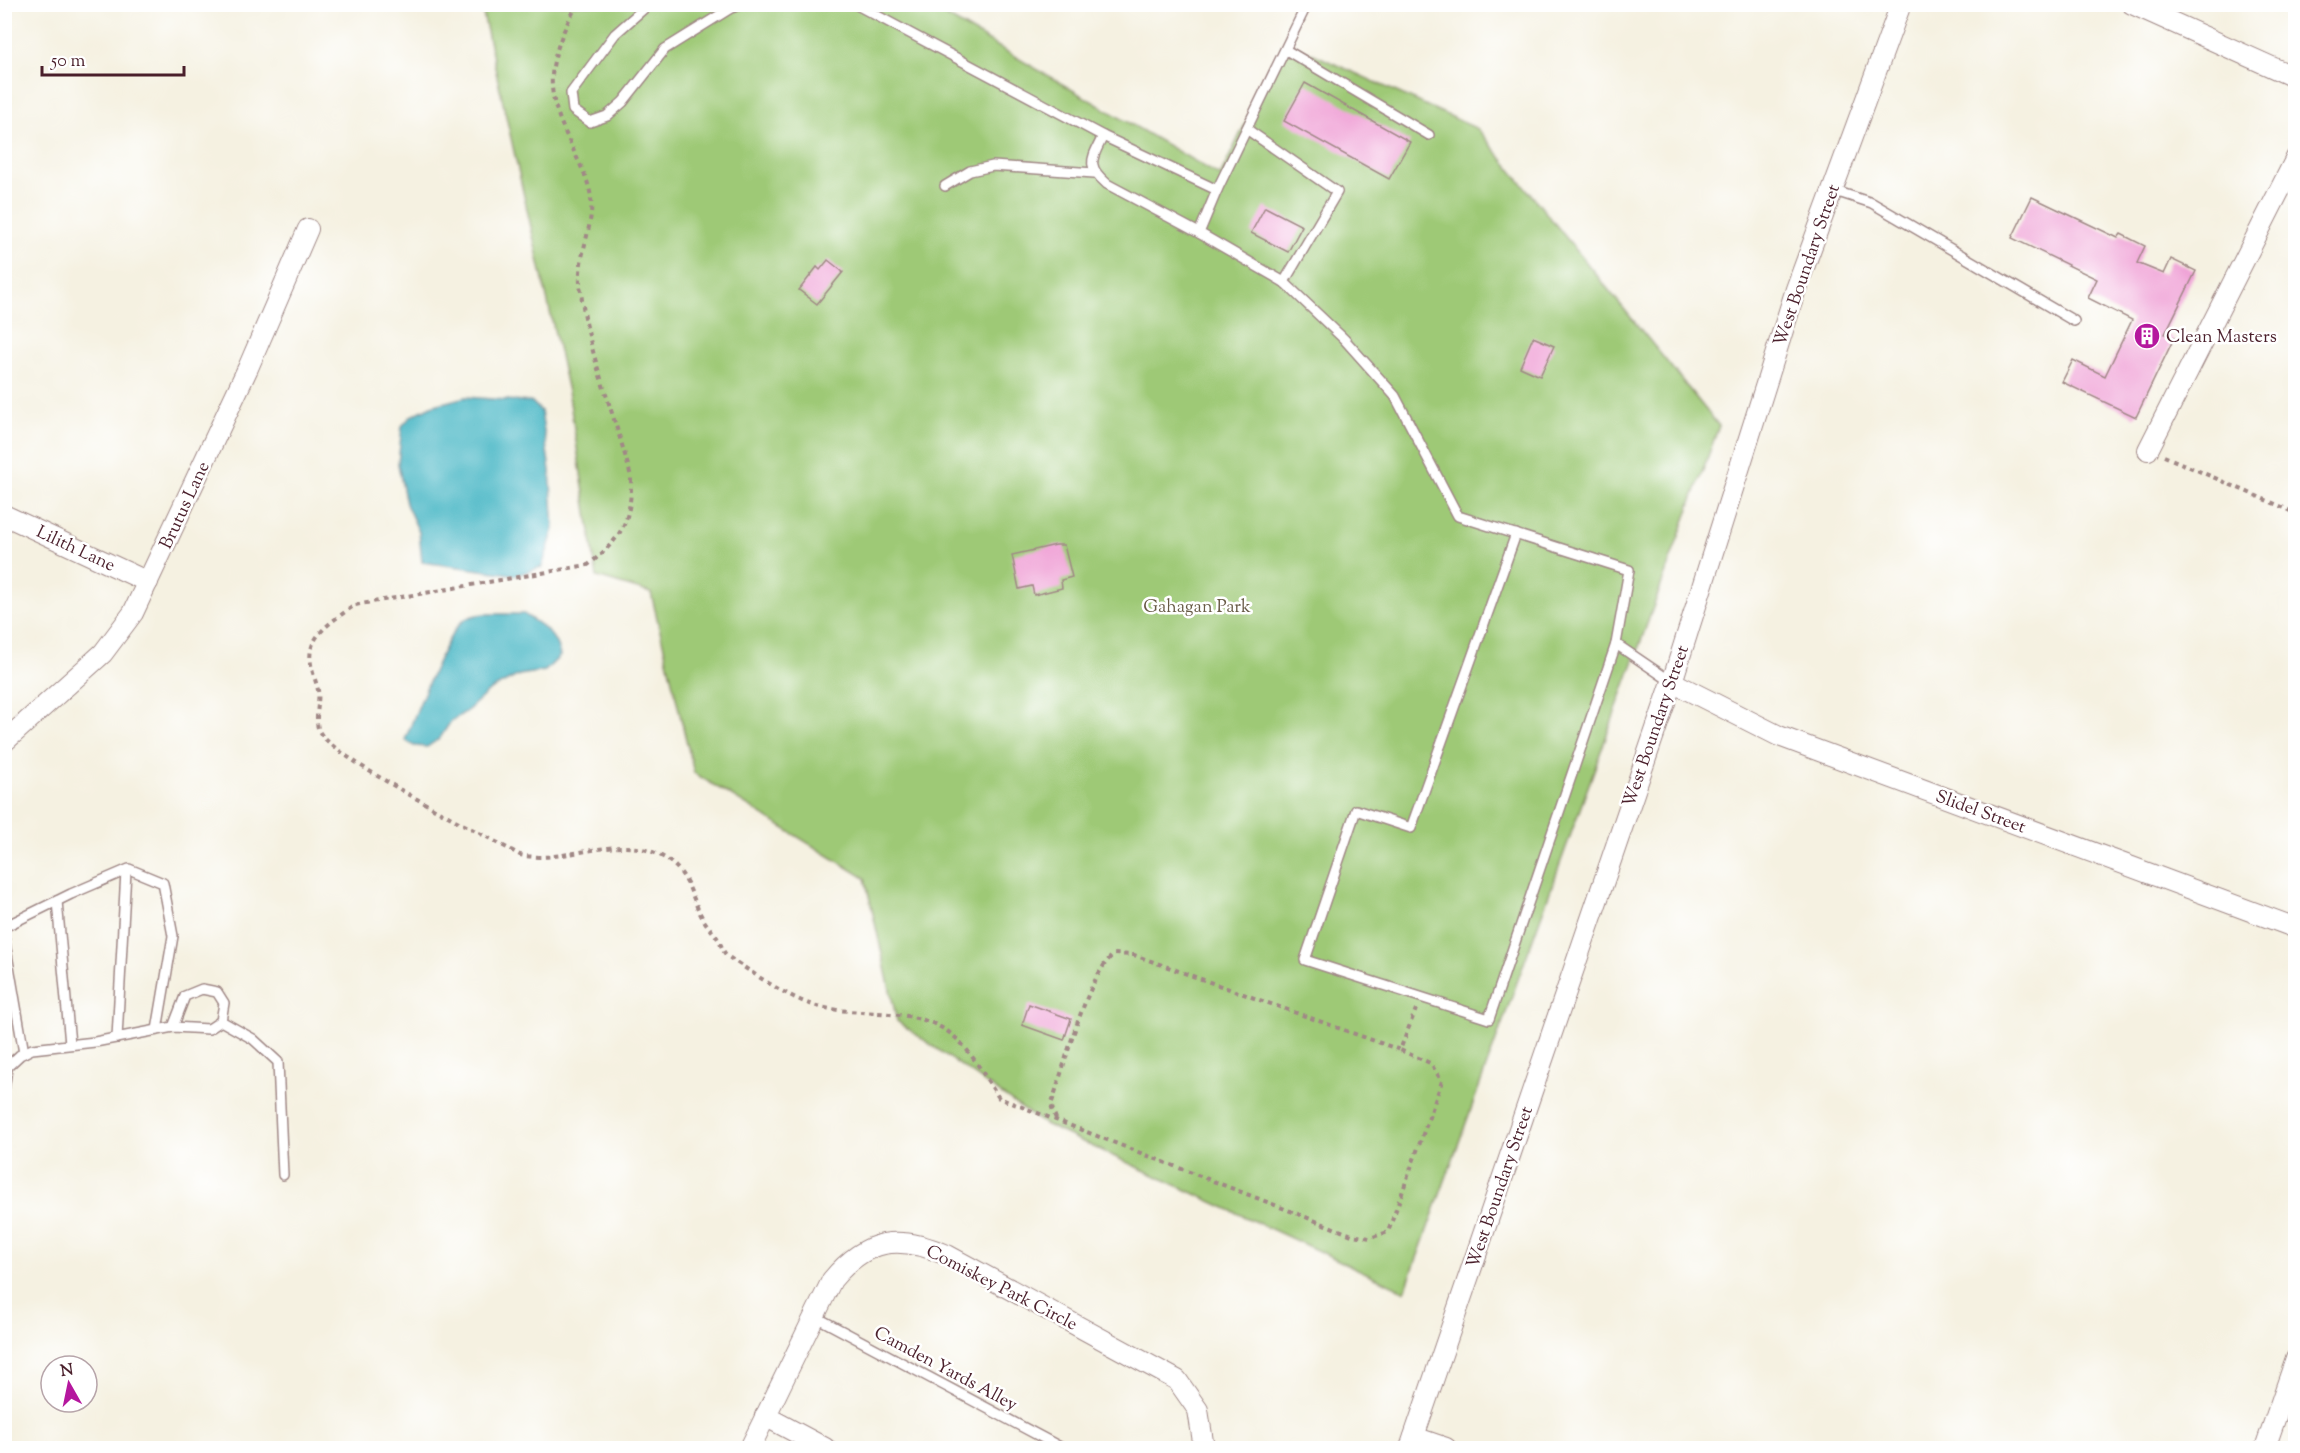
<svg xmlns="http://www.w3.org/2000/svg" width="2300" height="1453" font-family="'Sorts Mill Goudy',serif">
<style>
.green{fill:#9ec976;stroke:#747450;stroke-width:1.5}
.water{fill:#4bb8c6;stroke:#4a6c78;stroke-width:1.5}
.building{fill:#f0a4d7}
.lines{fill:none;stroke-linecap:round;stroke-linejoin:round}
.service-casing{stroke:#a08886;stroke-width:12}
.minor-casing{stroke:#a08886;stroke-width:22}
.path{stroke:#a08886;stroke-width:4;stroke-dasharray:4.5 4.5;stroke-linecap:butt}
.service{stroke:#fff;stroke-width:9}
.minor{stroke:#fff;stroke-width:20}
.labels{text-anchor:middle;stroke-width:5;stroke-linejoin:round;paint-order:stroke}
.street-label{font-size:18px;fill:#4a1f2b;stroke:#fff}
.poi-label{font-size:18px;fill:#4a1f2b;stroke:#fff;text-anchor:start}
.park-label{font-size:18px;fill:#675a45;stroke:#fff}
</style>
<rect width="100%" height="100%" fill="#fff"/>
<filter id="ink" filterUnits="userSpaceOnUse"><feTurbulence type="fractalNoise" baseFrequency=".0167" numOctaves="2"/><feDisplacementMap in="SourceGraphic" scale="12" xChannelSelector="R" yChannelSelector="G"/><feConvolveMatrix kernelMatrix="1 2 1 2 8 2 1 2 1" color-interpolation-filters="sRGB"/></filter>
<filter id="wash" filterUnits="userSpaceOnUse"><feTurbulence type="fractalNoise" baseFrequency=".008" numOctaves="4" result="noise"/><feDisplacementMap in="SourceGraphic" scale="24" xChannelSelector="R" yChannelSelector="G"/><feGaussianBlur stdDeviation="1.35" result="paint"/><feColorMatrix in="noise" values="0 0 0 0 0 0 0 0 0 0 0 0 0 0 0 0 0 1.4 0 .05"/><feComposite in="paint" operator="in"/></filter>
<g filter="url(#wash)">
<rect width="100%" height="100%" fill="#f5f1e1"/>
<path class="green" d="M481,5H927L1220,176L1285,41L1478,129L1719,426L1405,1291L1044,1124L897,1021L865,878L694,773L651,593L597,577L569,396Z"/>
<g class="water">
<path d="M465,397L532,402L541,411L550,470L554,529L542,567L517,575L422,562L419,532L406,504L398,464L402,426L411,416L431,406Z"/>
<path d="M524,614C542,626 556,633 560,656L545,671L519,675L490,690L467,711L451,721L440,738L427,747L414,746L405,740C414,718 447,630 464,620C480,610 506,615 524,614Z"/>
</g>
<g id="blocks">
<g class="building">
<path d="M1305,83L1410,142L1389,179L1284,121Z"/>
<path d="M2032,197L2118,238L2121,234L2145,246L2137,263L2164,274L2171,259L2196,271L2165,334L2174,338L2136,417L2062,382L2073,360L2105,376L2132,320L2088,298L2097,279L2012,238Z"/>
<path d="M1265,207L1302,226L1288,252L1251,233Z"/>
<path d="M828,260L843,272L817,304L799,290L817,267L820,270Z"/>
<path d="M1533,337L1554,346L1540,376L1520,367Z"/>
<path d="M1056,545H1064L1072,577L1061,580L1062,588L1034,595L1032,586L1019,589L1012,555Z"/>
<path d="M1029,1004L1071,1019L1064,1040L1022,1025Z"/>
</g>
</g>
</g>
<g filter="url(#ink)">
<use href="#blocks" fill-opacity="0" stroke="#a08886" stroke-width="1.5"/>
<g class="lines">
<defs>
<g id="service">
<path d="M649,4L615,34L571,93L573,110L590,122L607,116L623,102L665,49L731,8L742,4"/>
<path d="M855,4L1103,136L1217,190L1199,233L1284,282L1344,339L1395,396L1458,516L1629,570L1616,644L1672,682"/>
<path d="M1286,50L1429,135"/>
<path d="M1248,130L1337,192L1284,282"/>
<path d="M1103,136C1092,159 1085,165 1107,184L1199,233"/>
<path d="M945,186L970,171L993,166L1094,173"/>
<path d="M1217,190L1307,4"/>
<path d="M1832,190L1872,203L2074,321"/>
<path d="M1516,534L1411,828L1356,810L1305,960L1489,1019L1616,644"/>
<path d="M57,901L70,1044"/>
<path d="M4,927L71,894L129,869L163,883L173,936L157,1030"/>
<path d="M4,937L24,1053"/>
<path d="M221,1021L253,1039L278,1062L283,1175"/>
<path d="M117,1038L126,871"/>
<path d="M4,1070L20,1055L32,1049L95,1042L173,1027L185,996L202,989L217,992L224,1003L221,1021L209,1029L173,1027"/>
<path d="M4,1089L7,1069"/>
<path d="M814,1316L1062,1448"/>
</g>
<g id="minor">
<path d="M2132,4L2296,78"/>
<path d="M2148,450L2296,158"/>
<path d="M4,515L148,582"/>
<path d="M1672,682L1779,736L2296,928"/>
<path d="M4,742L103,653L133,613L248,368L308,229"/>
<path d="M765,1416L825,1448"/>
<path d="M1414,1437L1446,1448"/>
<path d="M750,1448L832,1280C867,1238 898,1234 947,1255L1177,1380L1198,1410L1204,1448"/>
<path d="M1410,1448L1672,682L1796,289L1901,4"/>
<path d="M2265,1448L2296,1359"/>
</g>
</defs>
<use href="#service" class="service-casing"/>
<use href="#minor" class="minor-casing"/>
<g class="path">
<path d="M578,4C564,26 550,60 552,86C553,107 563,128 572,147C579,163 589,180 591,198C594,227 578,254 580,283C586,350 615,413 631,477C632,521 622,538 588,565L355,605C340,616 315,630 311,650C308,663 315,677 318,690C320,702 314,720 319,731C333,759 485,835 520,855C567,865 618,831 663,857C689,872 690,895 702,917C706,925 713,931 718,939C722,946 723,954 730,958C753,973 787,997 813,1005C853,1017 907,1007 942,1028C968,1042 983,1075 999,1098L1352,1235L1370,1238L1388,1232L1442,1081L1430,1063L1400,1050L1416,1009"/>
<path d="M2164,456L2296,513"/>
<path d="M1056,1119L1051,1105C1064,1068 1086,977 1114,954L1134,955L1400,1050"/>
</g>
<use href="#service" class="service"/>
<use href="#minor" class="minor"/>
</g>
</g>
<defs>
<symbol id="building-disc" viewBox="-11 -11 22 22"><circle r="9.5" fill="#b5179e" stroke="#fff"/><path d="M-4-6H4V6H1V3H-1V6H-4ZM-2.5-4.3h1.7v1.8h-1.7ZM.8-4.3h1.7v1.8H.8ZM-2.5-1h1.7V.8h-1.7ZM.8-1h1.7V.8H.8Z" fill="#fff"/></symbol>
</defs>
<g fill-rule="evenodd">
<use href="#building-disc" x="2132" y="321" width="30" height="30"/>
</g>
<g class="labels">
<g class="street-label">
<text transform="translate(1806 265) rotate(-71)" y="6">West Boundary Street</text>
<text transform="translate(184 505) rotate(-65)" y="6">Brutus Lane</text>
<text transform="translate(76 548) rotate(25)" y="6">Lilith Lane</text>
<text transform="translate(1655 726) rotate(-71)" y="6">West Boundary Street</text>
<text transform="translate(1981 811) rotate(20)" y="6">Slidel Street</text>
<text transform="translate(1499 1187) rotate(-71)" y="6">West Boundary Street</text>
<text transform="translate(1002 1287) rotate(27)" y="6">Comiskey Park Circle</text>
<text transform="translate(946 1368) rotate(28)" y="6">Camden Yards Alley</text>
</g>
<g class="poi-label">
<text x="2166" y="342">Clean Masters</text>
</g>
<g class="park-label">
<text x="1197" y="612">Gahagan Park</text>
</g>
</g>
<rect width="2300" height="1453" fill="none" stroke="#fff" stroke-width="24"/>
<g transform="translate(69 1384) rotate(351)"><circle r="28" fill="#ffffff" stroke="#b7a5aa" stroke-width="1.5"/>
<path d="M0-4.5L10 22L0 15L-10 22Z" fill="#b5179e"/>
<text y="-9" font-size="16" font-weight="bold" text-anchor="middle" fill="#4a1f2b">N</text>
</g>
<path d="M42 66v9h142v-9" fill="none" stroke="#4a1f2b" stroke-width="3"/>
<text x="51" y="66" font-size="18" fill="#4a1f2b" stroke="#ffffff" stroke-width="4.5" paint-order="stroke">50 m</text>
</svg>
